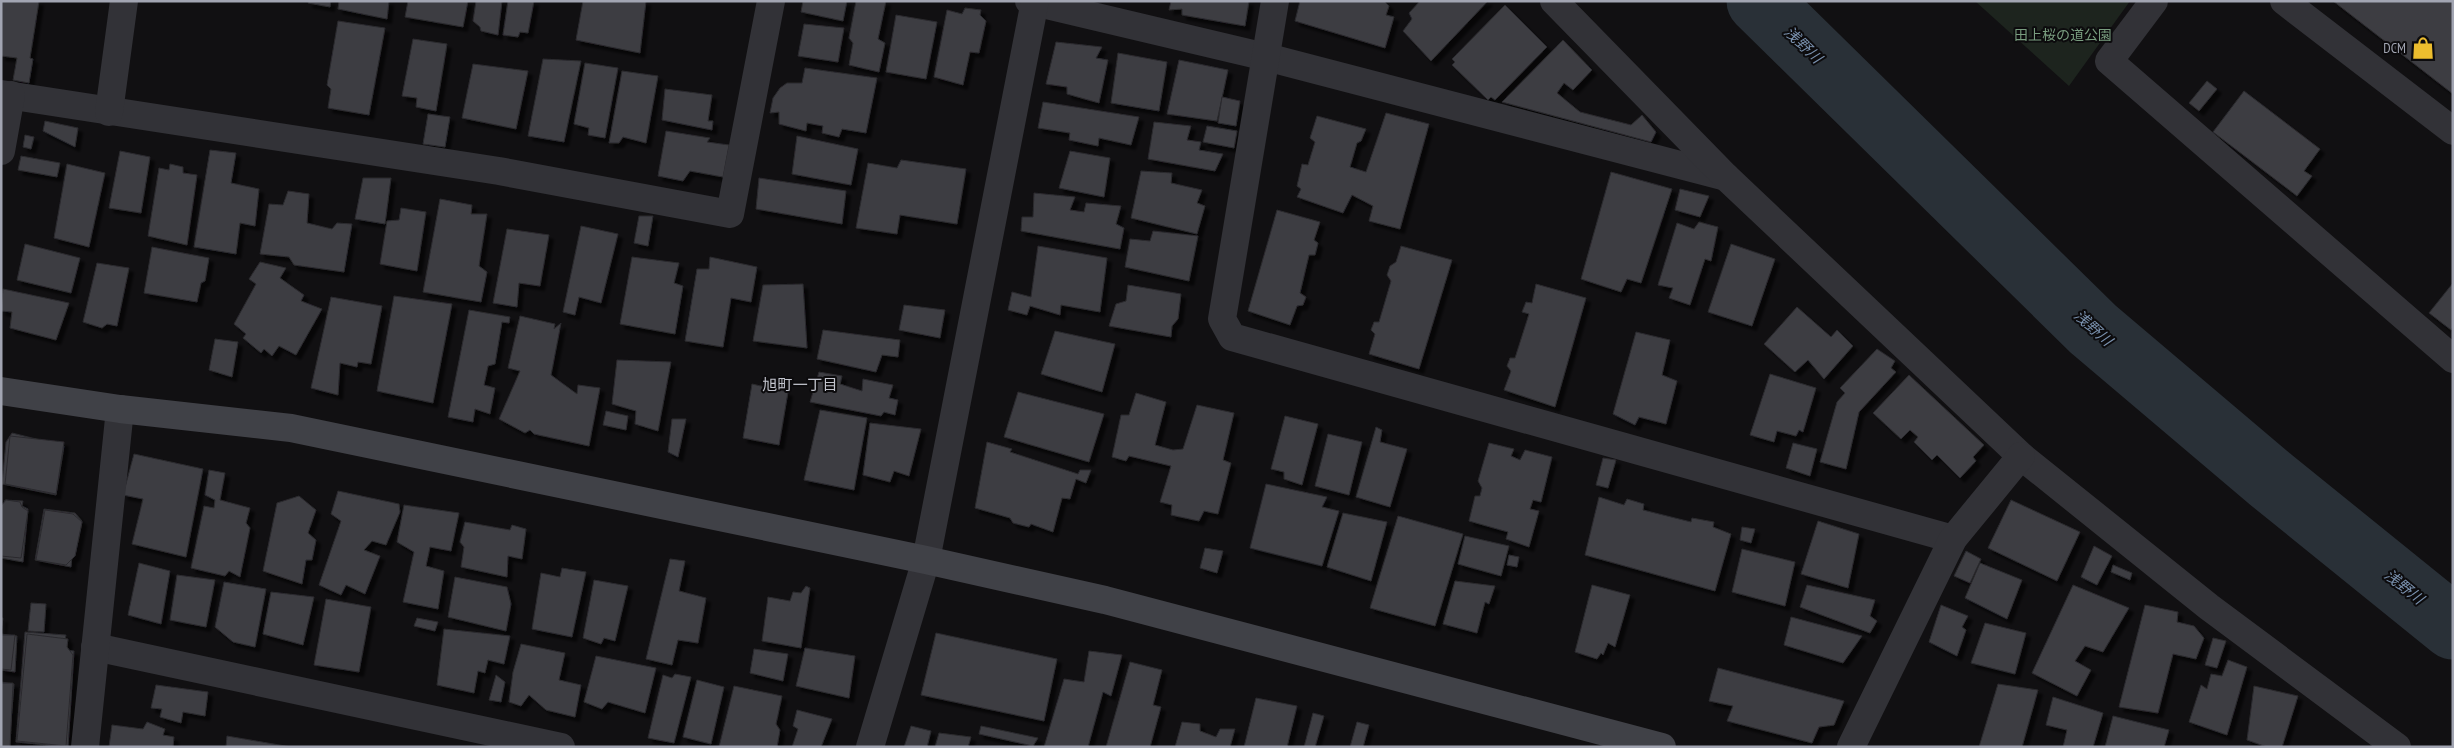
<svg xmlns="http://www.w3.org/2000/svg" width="2454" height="748" font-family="'PT Sans Narrow','Noto Sans JP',sans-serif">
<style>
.green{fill:#1d241e}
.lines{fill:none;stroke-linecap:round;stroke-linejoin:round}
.river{stroke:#293037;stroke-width:65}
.building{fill:#3d3d42;stroke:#2b2a2e;filter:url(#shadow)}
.street{stroke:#323237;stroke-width:28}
.secondary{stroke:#404147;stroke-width:28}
.labels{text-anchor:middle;stroke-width:4;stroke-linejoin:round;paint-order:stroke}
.park-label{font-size:14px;fill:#799d7f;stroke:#0c0b0d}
.poi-label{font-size:14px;fill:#a2a5b2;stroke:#0c0b0d;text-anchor:end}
.water-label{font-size:15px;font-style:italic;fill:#7990ad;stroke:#0c0b0d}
.neighbourhood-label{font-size:15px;fill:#c3c5ce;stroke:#0c0b0d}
</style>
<defs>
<filter id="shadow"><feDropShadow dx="4.5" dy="4.5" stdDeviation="1" flood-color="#0009"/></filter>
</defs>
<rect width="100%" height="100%" fill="#111012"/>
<path class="green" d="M1975,1H2130L2069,86Z"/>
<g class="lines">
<path class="river" d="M1759,1L2093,329L2270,479L2453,627"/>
</g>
<g class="building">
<path d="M1,1H39L30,58L33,59L29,83L13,80L17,58L1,56Z"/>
<path d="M309,1H331L330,7L308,3Z"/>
<path d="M339,1H389L387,19L338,9Z"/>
<path d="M408,1H468L463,27L405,17Z"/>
<path d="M476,1H502L498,35L481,31L480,27L473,21Z"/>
<path d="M508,1H534L528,33L520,32L518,37L503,35Z"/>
<path d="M583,1H646L640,53L576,40Z"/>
<path d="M803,1H847L843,21L801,12Z"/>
<path d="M856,1H886L878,39L885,43L879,72L849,65L853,43L849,38Z"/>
<path d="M1171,1H1249L1245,26L1182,15V9L1169,10Z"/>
<path d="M1300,1H1384L1389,6L1386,15L1394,17L1385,48L1295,21Z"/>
<path d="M1420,1H1488L1431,61L1403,31L1412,19L1409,13Z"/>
<path d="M2333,1H2453V94Z"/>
<path d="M1505,5L1547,47L1495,100L1491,97L1488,100L1452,65L1455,62L1452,59Z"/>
<path d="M965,8L981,10L980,15L986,21L979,53L970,52L963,85L934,77L947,10L962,14Z"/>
<path d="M896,15L937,22L926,79L886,72Z"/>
<path d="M338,21L385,28L369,115L328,108L331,89L327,85Z"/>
<path d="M804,24L844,28L838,62L798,56Z"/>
<path d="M413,39L447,44L436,111L416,107L417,98L402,96Z"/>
<path d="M1563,40L1592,70L1573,90L1564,83L1557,93L1580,112L1631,125L1642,115L1656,132L1651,142L1502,102Z"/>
<path d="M1056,42L1102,47L1096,58L1108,60L1099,103L1067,94V87L1046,84Z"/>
<path d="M1118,53L1167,62L1159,111L1111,103Z"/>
<path d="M543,59L581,61L564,142L528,136Z"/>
<path d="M1179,60L1228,70L1217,121L1167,114Z"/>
<path d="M585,63L618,68L605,138L588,135L589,128L574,124Z"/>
<path d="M473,64L528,71L516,129L462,118Z"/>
<path d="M805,68L877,78L866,133L842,129L839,137L822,133L823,126L807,123L806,131L779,124V112L770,113L773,98L780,88L787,83H802Z"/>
<path d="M622,71L658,76L646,143L623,137L619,143H609Z"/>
<path d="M2207,81L2217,89L2199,111L2189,103Z"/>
<path d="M665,89L712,95L708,121H713L712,130L662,120Z"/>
<path d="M2244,91L2320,149L2304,171L2312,176L2297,196L2213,132Z"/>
<path d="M1222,97L1240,101L1236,126L1218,123Z"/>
<path d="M1043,102L1139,117L1131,145L1099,138L1098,146L1069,140L1070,133L1038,128Z"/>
<path d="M1386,113L1429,124L1400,229L1369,221L1373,206L1352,195L1343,213L1297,197L1301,189L1297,186L1302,164L1308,165L1315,142L1310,138L1317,116L1366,129L1361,141L1357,143L1350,167L1366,172Z"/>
<path d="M428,114L450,117L445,147L423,144Z"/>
<path d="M45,121L78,128L75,147L43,131Z"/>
<path d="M1154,122L1191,126L1187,140L1201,142L1199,150L1223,154L1215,171L1148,159Z"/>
<path d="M1207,126L1237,131L1234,148L1203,142Z"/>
<path d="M666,131L710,138L707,142L729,145L723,177L690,171L683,181L658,176Z"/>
<path d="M25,135L34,137L31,149L23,147Z"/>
<path d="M797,136L858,149L851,185L792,174Z"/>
<path d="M210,150L236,153L231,183L259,189L255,226L240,223L236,254L194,247Z"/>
<path d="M120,151L150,157L141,213L109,208Z"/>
<path d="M1070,151L1110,158L1104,197L1059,188Z"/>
<path d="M21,156L60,163L57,177L18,170Z"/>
<path d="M901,160L966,169L957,224L900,215L897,234L856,228L868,163L897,168Z"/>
<path d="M67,164L105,173L89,247L54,238Z"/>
<path d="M170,164L183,167V173L197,175L187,245L148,236L159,168L169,170Z"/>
<path d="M1141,171L1172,173L1171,183L1202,190L1197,203L1205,206L1197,234L1131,218Z"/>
<path d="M1611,172L1672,189L1641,283L1627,279L1621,292L1581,279Z"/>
<path d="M363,178H391L385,224L355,219Z"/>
<path d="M759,178L846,191L842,224L756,209Z"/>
<path d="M1680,189L1709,196L1700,217L1675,210Z"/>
<path d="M288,191L309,194L307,223L332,229L337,223L352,224L344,272L294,265L289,257L260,254L269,204L283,205Z"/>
<path d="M1034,193L1075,197L1070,210L1084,212L1086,203L1121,206L1116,224L1124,228L1120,249L1021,231L1022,217H1033Z"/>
<path d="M440,199L472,205L471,214H487L479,266L487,272L481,302L423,292Z"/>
<path d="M401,208L426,212L417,271L380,264L387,221L399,220Z"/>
<path d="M1277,210L1320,222L1314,240L1318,243L1315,255H1309L1300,293L1306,297L1303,305L1297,306L1290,325L1248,311Z"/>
<path d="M639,216H653L648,246L634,243Z"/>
<path d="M1699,222L1718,227L1711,261L1705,259L1690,305L1669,298L1673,288L1658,285L1677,223L1694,229Z"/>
<path d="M581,226L618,234L601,303L579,297L575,315L563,312Z"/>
<path d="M507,229L549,235L540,286L519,283L517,307L493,303Z"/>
<path d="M1153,231L1198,236L1189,281L1125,267L1130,239L1150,241Z"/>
<path d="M25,244L80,258L71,293L17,280Z"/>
<path d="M1731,244L1775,259L1752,326L1708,312Z"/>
<path d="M1038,246L1107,258L1100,312L1061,305L1060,315L1030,306L1027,315L1008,310L1012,292L1031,297Z"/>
<path d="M1401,246L1452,260L1419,369L1369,354L1375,334L1371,330L1374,322H1379L1391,281L1387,275L1390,266L1396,262Z"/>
<path d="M152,247L209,258L205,281L201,283L197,302L144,293Z"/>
<path d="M632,257L679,263L674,283L683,286L675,334L620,324Z"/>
<path d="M710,257L757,267L751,302L731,298L723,347L685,341L697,269H709Z"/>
<path d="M260,262L286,268L280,278L304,295L301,301L322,309L296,355L279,346L272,356L264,349L261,353L243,338L246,334L234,324L256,284L249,279Z"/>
<path d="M97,263L129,268L117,326L107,324L102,328L83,322Z"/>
<path d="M2453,283V327L2451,330L2429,313Z"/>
<path d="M803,284L807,348L753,341L763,285Z"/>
<path d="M1536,284L1586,298L1555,407L1504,390L1511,371L1507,366L1510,358H1515L1529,314L1522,312L1526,302L1532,303Z"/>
<path d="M1128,285L1181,294L1178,319L1172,326L1171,337L1109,326L1116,304L1126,301Z"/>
<path d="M3,289L69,303L56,340L10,328L12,312L1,311Z"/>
<path d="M394,296L452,304L433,403L377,391Z"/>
<path d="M331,297L382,306L371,364L358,362L357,367L340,363L338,395L311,388Z"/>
<path d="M904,305L945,310L940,338L899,330Z"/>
<path d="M1797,307L1831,337L1837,330L1853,346L1824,379L1808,360L1795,372L1764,344Z"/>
<path d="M469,310L510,317L509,323L502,322L495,364L488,366L484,385L495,388L490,414L475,409L473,422L448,417Z"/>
<path d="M520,316L555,324L554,329L561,323L551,375L577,394L578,385L600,388L589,446L534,434L530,430L525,433L499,419L520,371L508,368Z"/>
<path d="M823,330L900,340L898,357L882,355L876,372L817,359Z"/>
<path d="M1055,331L1115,344L1102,392L1041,374Z"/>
<path d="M1636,332L1670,340L1662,375L1677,381L1666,424L1639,417L1635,425L1613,414Z"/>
<path d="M215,339L238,342L232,377L209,370Z"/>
<path d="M1877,349L1895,361L1891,368L1896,372L1859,412L1846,469L1820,462L1837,402L1845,393L1840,388Z"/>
<path d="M617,360L671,362L658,431L635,424L636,411L612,404Z"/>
<path d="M819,372L842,376L840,384L862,391L863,379L893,385L889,398L898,400L895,415L884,412L881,416L810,402Z"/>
<path d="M1770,374L1816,388L1803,432L1799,430L1796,436L1777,431L1774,442L1750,435Z"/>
<path d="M1909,375L1984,445L1973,457L1976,461L1960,478L1937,455L1932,460L1914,442L1918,437L1910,430L1901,439L1873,413Z"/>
<path d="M752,384L788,392L779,445L743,438Z"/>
<path d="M1018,392L1104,414L1089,462L1004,437Z"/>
<path d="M1136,393L1166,402L1155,445L1173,450L1183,449L1197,405L1234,413L1223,460L1231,463L1218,514L1204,511L1199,521L1171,515L1172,505L1160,502L1171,466L1129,456L1126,461L1112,457L1121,415H1129Z"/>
<path d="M820,410L867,418L854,490L804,480Z"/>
<path d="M606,411L628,416L626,430L603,425Z"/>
<path d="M1285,416L1318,424L1302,485L1284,479V472L1271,469Z"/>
<path d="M672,419H686L678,457L668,452Z"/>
<path d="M870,423L921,429L909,476L894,471L890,482L863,475Z"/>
<path d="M1376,427L1382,430L1380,442L1407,449L1390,507L1356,497Z"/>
<path d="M12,433L64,446L56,495L2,484L6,442Z"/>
<path d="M1328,434L1362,442L1349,495L1315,486Z"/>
<path d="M10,436L64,442L56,494L5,484Z"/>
<path d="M987,442L1012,449L1010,452L1078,474L1080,470H1091L1086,483L1076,479L1070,499L1062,498L1053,532L1031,524L1029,527L1013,523L1010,518L975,508Z"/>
<path d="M1489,443L1514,449L1511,456L1520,460L1525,450L1552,457L1541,502L1533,500L1530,509L1539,511L1529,547L1506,539L1508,532L1469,521L1475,496H1480L1482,488L1478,481Z"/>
<path d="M1793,443L1817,449L1810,476L1786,468Z"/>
<path d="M134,454L203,469L186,557L132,544L143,499L123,495Z"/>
<path d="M1603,458L1616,460L1608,488L1596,485Z"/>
<path d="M209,470L225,473L220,500L250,508L246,523L250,528L240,577L229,571L225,576L191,568L204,506L214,508L215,500L205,495Z"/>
<path d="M1266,484L1327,497L1322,507L1339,511L1322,566L1250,548Z"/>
<path d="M338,491L399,504L400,512L386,545L372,541L364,550L380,556L365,594L346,585L341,595L319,585L341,521L331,514Z"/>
<path d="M299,496L316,510L308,533L316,540L312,560H306L302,584L263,571L277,503Z"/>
<path d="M1599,497L1624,505L1627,499L1644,504L1643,510L1691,522L1692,518L1714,522L1713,527L1731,534L1715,591L1585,555Z"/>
<path d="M5,500L23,501L22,506L28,509L23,562L1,558V504H4Z"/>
<path d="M6,500L20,502L22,507L28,511L21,558L1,556V506Z"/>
<path d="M2011,500L2080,532L2057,581L1988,548Z"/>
<path d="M404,505L459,513L451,551L430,547L426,566L444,571L438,609L403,602L414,552L397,542Z"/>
<path d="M44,509L75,513L82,521L75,555H72L71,567L35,560Z"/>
<path d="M45,510L73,514L82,522L75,556L66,565L36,560Z"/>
<path d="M1343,513L1387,522L1371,581L1327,567Z"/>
<path d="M1398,516L1463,534L1435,626L1370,608Z"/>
<path d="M1818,521L1859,534L1848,588L1801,574Z"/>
<path d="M465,522L510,530L512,525L526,529L522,559L508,556L507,577L461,567L464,547L460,542Z"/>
<path d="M1742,527L1755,529L1751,543L1740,540Z"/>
<path d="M1465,536L1509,546L1501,576L1458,564Z"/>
<path d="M2094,546L2112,556L2097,585L2081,577Z"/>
<path d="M1205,548L1223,551L1217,573L1200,568Z"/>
<path d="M1742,549L1795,562L1785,606L1732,592Z"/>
<path d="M1966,551L1981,559L1970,583L1954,576Z"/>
<path d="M1509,555L1519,557L1517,567L1507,565Z"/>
<path d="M670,559L685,561L679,591L706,598L698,643L678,640L672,665L646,659Z"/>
<path d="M139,563L170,571L161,624L128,615Z"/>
<path d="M1980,563L2022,580L2007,619L1965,598Z"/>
<path d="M2113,565L2132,573L2130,580L2111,572Z"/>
<path d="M562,568L586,572L572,637L532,629L541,573L560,577Z"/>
<path d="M177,575L215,580L206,627L170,620Z"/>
<path d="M455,577L507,587L511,604L506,631L448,617Z"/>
<path d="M594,580L628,586L615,641L604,638L601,644L583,638Z"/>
<path d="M1455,581L1495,586L1489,604L1485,602L1477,633L1443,624Z"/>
<path d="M224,582L266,589L255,647L233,642L215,627Z"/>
<path d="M1592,585L1630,595L1615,647L1608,643L1603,655L1601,653L1597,659L1575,652Z"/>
<path d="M1807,585L1875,600L1870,616L1877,621L1870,633L1800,607Z"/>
<path d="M2073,585L2129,608L2103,652L2085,646L2075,661L2091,670L2077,696L2032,673Z"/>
<path d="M806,586L810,588L801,648L762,641L768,597L790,601L793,592L801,593Z"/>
<path d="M271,592L314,597L303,645L263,634Z"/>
<path d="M326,599L371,607L359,672L314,665Z"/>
<path d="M31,603L46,604L44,632L28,631Z"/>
<path d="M1941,605L1968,616L1962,627L1966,630L1957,656L1929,642Z"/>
<path d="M2145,605L2178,612L2177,622L2194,626L2204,638L2196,659L2173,654L2158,713L2119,707Z"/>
<path d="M1791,617L1862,636L1843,663L1784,645Z"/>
<path d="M1,618H3L1,634L17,636L15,672L1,670Z"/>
<path d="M417,618L438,622L435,631L414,626Z"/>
<path d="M1985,623L2026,633L2015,674L1971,663Z"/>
<path d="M444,629L510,636L504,664L488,660L485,673L478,671L474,693L437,685Z"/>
<path d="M25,632L66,635L63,650L74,651L68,747L16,742Z"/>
<path d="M936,633L1057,659L1044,721L921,695Z"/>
<path d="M27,634L68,639L67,647L73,655L66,746L17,741Z"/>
<path d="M1,635H15L11,670L1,669Z"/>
<path d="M2213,638L2226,641L2217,668L2205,665Z"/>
<path d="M521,644L565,653L559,680L581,685L575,717L546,710L529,695L521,706L509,702L513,672Z"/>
<path d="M805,648L855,656L849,698L796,686Z"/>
<path d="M754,649L788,654L783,681L750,673Z"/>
<path d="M1089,651L1122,655L1111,696L1103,692L1088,747H1044L1064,679L1084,682Z"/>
<path d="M596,656L656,668L645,713L608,702L602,709L584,702Z"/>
<path d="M2228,660L2247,667L2227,735L2189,722L2201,685L2207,689L2211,674L2222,676Z"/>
<path d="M1130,662L1162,670L1153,705L1161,707L1150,747H1106Z"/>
<path d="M1718,668L1844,701L1834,725L1819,727L1812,743L1727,721L1733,706L1709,701Z"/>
<path d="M675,674L691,677L674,743L648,738L663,675L672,678Z"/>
<path d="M496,675L505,682L501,702L489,700Z"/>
<path d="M697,680L724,687L711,744L683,737Z"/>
<path d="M1,682L14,684L9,747H1Z"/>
<path d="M1,683H13L10,747H1Z"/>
<path d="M1998,684L2038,690L2022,747H1979Z"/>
<path d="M156,685L208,692L205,716L183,712L181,723L160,717L162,709L151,708Z"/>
<path d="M734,686L782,696L776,724L780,730L777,747H719Z"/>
<path d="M2254,686L2298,696L2282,747H2267L2247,740Z"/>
<path d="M2053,697L2103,713L2093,747H2063L2067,730L2046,725Z"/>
<path d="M1256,698L1297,706L1287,747H1244Z"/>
<path d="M797,710L832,719L821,747H792L798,729L793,726Z"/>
<path d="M1313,713L1324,716L1315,747H1304Z"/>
<path d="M2113,716L2169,730L2164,747H2105Z"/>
<path d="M147,722L165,729L163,735L174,737L173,747H109L112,725L143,729Z"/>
<path d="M1182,722L1200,724V731L1216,737L1220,729H1235L1230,747H1175Z"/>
<path d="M1357,722L1369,725L1363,747H1350Z"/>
<path d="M911,726L931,731L927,747H904Z"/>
<path d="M981,726L1038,738L1033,746L979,734Z"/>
<path d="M939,733L971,737L968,747H935Z"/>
<path d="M227,736L291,747H226Z"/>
</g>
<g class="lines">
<g class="street">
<path d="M1029,1L1266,57L1726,177"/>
<path d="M1275,1L1222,319L1232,337L1953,539"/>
<path d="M1554,1L1726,177L2021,456L2209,607L2397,747"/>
<path d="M2154,1L2109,61L2453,359"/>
<path d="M2284,1L2453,131"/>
<path d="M1,94L499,171L730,214L771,1"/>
<path d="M109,112L124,1"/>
<path d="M1,151L11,95"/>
<path d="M95,647L561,747"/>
<path d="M85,747L120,409"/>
<path d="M870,747L926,560L1035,1"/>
<path d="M1851,747L1953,539L2021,456"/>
</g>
<path class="secondary" d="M1,391L120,409L291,428L926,560L1105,600L1662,747"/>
</g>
<defs>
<symbol id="shop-bare" viewBox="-9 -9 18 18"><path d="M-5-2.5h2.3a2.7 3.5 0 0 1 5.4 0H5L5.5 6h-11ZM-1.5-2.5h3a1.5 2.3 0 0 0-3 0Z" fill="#ecbd2e" stroke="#0c0b0d" stroke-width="2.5" paint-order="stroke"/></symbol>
</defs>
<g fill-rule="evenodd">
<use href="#shop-bare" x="2407" y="32" width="32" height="32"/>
</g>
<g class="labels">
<g class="park-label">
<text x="2063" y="40">田上桜の道公園</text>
</g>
<g class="poi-label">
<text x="2406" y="53">DCM</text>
</g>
<g class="water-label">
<text transform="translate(1803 45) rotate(44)" y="5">浅野川</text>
<text transform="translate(2093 328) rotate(42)" y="5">浅野川</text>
<text transform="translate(2404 587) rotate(39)" y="5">浅野川</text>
</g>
<g class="neighbourhood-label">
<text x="800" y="390">旭町一丁目</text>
</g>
</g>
<rect width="2454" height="748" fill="none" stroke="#a2a5b2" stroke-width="5"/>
</svg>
